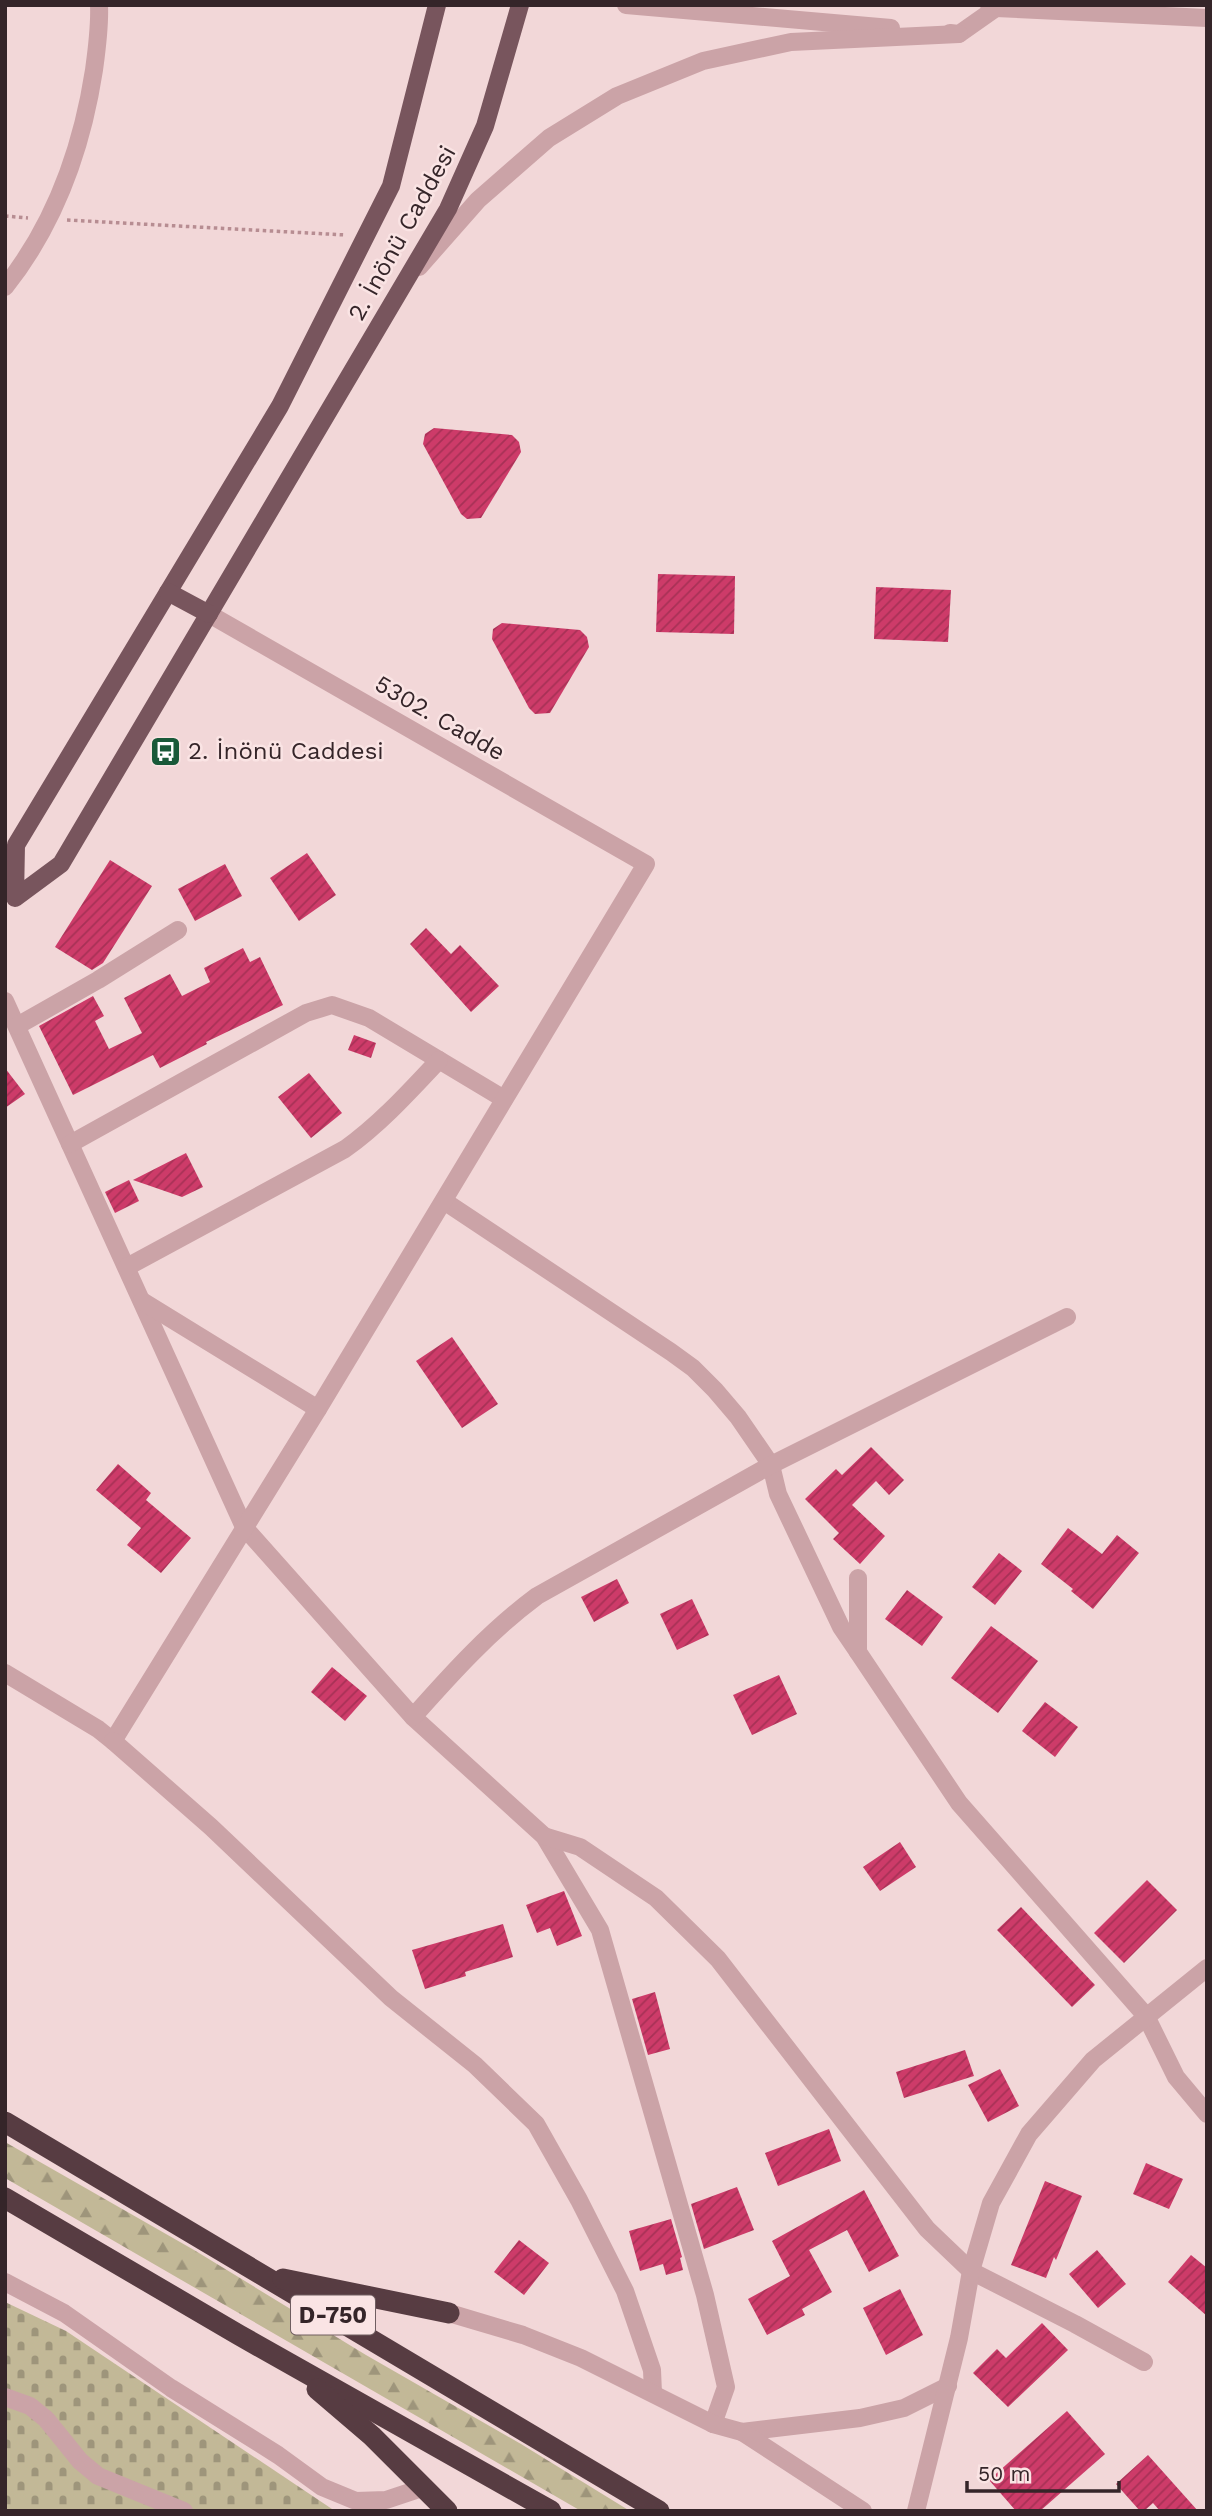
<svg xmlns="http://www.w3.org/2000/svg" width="1212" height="2516" font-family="'Work Sans',sans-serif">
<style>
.forest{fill:url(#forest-firs)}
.cemetery{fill:url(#cemetery-stones)}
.building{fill:url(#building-hatch)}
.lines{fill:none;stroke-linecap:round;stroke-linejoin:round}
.path{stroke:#b78d92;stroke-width:3.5;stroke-dasharray:3.5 3.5;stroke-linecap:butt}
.minor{stroke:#cba3a7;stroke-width:18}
.major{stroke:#78555d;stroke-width:18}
.highway{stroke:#573c42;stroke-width:21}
.labels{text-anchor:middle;stroke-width:5;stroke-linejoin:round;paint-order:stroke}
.shield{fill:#fae4e4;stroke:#705e61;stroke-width:2}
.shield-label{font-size:23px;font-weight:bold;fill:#352529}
.street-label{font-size:24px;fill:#352529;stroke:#fae4e4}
.poi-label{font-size:24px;fill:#352529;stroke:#fae4e4;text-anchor:start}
</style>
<defs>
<pattern id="forest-firs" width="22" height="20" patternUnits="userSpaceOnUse" patternTransform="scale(1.75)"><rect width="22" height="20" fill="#c2b897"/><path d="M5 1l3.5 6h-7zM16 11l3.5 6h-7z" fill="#9e957b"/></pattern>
<pattern id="cemetery-stones" width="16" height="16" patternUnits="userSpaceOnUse" patternTransform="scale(1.75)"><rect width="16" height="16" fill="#c2b897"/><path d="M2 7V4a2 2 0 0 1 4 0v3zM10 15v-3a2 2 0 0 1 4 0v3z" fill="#9e957b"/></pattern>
<pattern id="building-hatch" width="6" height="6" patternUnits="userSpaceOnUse" patternTransform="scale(1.75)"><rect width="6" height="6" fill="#cd3b69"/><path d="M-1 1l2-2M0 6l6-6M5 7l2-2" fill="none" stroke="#a73156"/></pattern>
</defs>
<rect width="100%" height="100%" fill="#f2d7d8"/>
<path class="forest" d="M5,2142L194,2250L366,2355L521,2444L630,2511H581L5,2178Z"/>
<path class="cemetery" d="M5,2302L66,2331L335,2511H5Z"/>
<g class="building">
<path d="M434,428L512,435L519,442L521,452L481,518L467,519L461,514L423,444L425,434Z"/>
<path d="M658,574L735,576L734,634L656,632Z"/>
<path d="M876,587L951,590L948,642L874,639Z"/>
<path d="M502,623L580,630L587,637L589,647L550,713L535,714L529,708L492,639L493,629Z"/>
<path d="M307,853L336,895L299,921L270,878Z"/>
<path d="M110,860L152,886L103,963L92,970L55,947Z"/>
<path d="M225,864L242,896L195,921L178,889Z"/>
<path d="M426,928L451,954L460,945L499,986L471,1012L410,944Z"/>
<path d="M243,948L250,962L260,957L283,1005L206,1042L207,1044L160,1068L153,1055L73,1095L39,1026L93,996L104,1016L95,1021L109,1049L142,1033L124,998L170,974L182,996L210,982L204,968Z"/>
<path d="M354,1035L376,1043L371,1058L348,1050Z"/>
<path d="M5,1068L25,1094L5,1108Z"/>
<path d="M309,1073L342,1113L311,1138L278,1097Z"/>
<path d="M186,1153L203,1187L182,1197L133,1180Z"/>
<path d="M129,1180L139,1201L115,1213L105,1192Z"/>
<path d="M452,1337L498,1404L462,1428L416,1361Z"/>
<path d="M871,1447L904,1480L889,1495L876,1481L852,1505L885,1536L860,1564L833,1539L839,1533L805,1499L836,1469L842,1475Z"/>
<path d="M118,1464L151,1493L146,1500L191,1538L161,1573L127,1545L141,1528L96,1490Z"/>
<path d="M1068,1528L1102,1554L1117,1535L1139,1553L1093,1609L1071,1591L1073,1589L1041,1564Z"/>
<path d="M999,1553L1022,1571L995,1605L972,1587Z"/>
<path d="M617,1579L629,1603L594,1622L581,1597Z"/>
<path d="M907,1590L943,1617L922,1646L885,1619Z"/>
<path d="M692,1599L709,1635L677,1650L660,1614Z"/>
<path d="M991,1626L1038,1661L998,1713L951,1678Z"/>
<path d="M332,1667L367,1696L345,1721L311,1692Z"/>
<path d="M779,1675L797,1714L752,1735L733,1695Z"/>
<path d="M1045,1702L1078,1727L1055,1757L1022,1731Z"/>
<path d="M900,1842L916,1867L880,1891L863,1867Z"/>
<path d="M1147,1880L1177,1910L1124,1963L1094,1933Z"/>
<path d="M564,1891L582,1936L557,1946L550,1928L537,1933L526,1905Z"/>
<path d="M1021,1907L1095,1985L1072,2007L997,1930Z"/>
<path d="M503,1924L513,1957L465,1972L466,1976L425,1989L412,1950Z"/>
<path d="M655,1992L670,2049L648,2055L632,1999Z"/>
<path d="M965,2050L974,2076L904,2098L896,2072Z"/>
<path d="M1000,2069L1019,2106L988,2122L968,2085Z"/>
<path d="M829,2129L841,2161L778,2186L765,2153Z"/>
<path d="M1146,2163L1183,2179L1169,2209L1133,2194Z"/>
<path d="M1045,2181L1082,2196L1056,2260L1054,2257L1046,2278L1011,2265Z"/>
<path d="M737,2187L754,2230L704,2249L691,2204Z"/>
<path d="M864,2190L899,2256L869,2272L847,2230L809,2250L832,2292L802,2309L805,2315L767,2335L748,2299L790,2276L772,2241Z"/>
<path d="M671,2219L682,2257L680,2258L683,2270L666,2275L663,2264L640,2271L629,2231Z"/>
<path d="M519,2240L549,2263L524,2295L494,2272Z"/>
<path d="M1097,2250L1126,2284L1098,2308L1069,2274Z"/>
<path d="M1191,2255L1207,2268V2316L1168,2282Z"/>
<path d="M900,2289L923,2335L886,2355L863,2308Z"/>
<path d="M1042,2323L1068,2350L1008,2407L973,2373L997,2349L1006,2358Z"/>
<path d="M1067,2411L1105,2454L1040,2511H1016L989,2480Z"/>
<path d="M1148,2455L1198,2511H1160L1153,2503L1144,2511H1140L1116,2484Z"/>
</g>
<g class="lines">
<g class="path">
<path d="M5,216L28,218"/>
<path d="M67,220L346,235"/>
</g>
<g class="minor">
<path d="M626,5L891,28"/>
<path d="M996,8L1207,18"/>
<path d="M950,33L959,34L996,8L989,5"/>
<path d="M419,267L478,200L549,138L617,96L703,61L791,42L959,34"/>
<path d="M5,287C55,224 82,148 94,70C97,48 100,27 99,5"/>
<path d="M5,1001L244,1527L413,1717L544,1836L600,1930L705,2295L726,2387L713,2424"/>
<path d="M17,1026L98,980L178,930"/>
<path d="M70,1144L306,1013L332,1005L369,1018L504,1099"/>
<path d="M444,1201L671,1352L693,1368L715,1390L738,1417L771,1465L778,1494L841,1627L858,1652"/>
<path d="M127,1267L345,1149C380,1124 409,1092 439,1060"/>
<path d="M142,1301L318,1409"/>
<path d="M858,1578V1652L959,1803L1146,2016L1176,2077L1207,2114"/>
<path d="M5,1673L98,1729L113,1741L318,1409L646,864L209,614"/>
<path d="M413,1717C452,1673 490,1631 537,1596L771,1465L1067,1317"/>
<path d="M113,1741L211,1827L391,1998L475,2065L536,2124L579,2200L625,2291L652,2370L653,2393"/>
<path d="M544,1836L580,1847L656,1898L718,1959L927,2229L971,2271L1075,2324L1144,2362"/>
<path d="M5,2282L64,2313L171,2388L278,2455L322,2487L356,2501L386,2500L425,2487"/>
<path d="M449,2313L523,2335L581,2358L713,2424L742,2432L860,2418L904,2408L948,2386"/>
<path d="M5,2397L30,2406L46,2419L80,2461L98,2476L184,2511"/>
<path d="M742,2432L863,2511"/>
<path d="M916,2511L959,2338L971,2271L991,2203L1029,2134L1093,2060L1207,1968"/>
</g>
<g class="major">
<path d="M437,5L391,186L280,406L16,845L15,898L61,864L448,209L485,126L520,5"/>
<path d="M168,592L209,614"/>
</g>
<g class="highway">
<path d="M5,2122L659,2511"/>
<path d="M5,2198L239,2335L551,2511"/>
<path d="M283,2279L449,2313"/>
<path d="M317,2389L372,2436L447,2511"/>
</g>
</g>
<defs>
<symbol id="bus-square" viewBox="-11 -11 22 22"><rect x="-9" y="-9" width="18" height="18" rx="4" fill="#195939" stroke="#fae4e4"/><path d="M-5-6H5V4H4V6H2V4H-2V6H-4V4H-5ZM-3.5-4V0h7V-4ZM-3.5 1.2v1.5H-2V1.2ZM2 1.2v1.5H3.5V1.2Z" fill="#fff"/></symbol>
</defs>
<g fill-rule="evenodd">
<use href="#bus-square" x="148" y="734" width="35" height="35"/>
</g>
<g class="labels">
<rect class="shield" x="291" y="2295.5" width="84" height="39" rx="5"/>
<g class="shield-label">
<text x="333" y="2323">D-750</text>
</g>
<g class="street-label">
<text transform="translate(402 233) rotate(-61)" y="8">2. İnönü Caddesi</text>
<text transform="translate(440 718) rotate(30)" y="8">5302. Cadde</text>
</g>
<g class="poi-label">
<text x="188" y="759">2. İnönü Caddesi</text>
</g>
</g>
<rect width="1212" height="2516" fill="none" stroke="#352529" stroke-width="14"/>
<path d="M967 2481v10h152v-10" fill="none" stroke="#352529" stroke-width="3.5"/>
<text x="978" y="2481" font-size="21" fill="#352529" stroke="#fae4e4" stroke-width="5" paint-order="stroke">50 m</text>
</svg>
